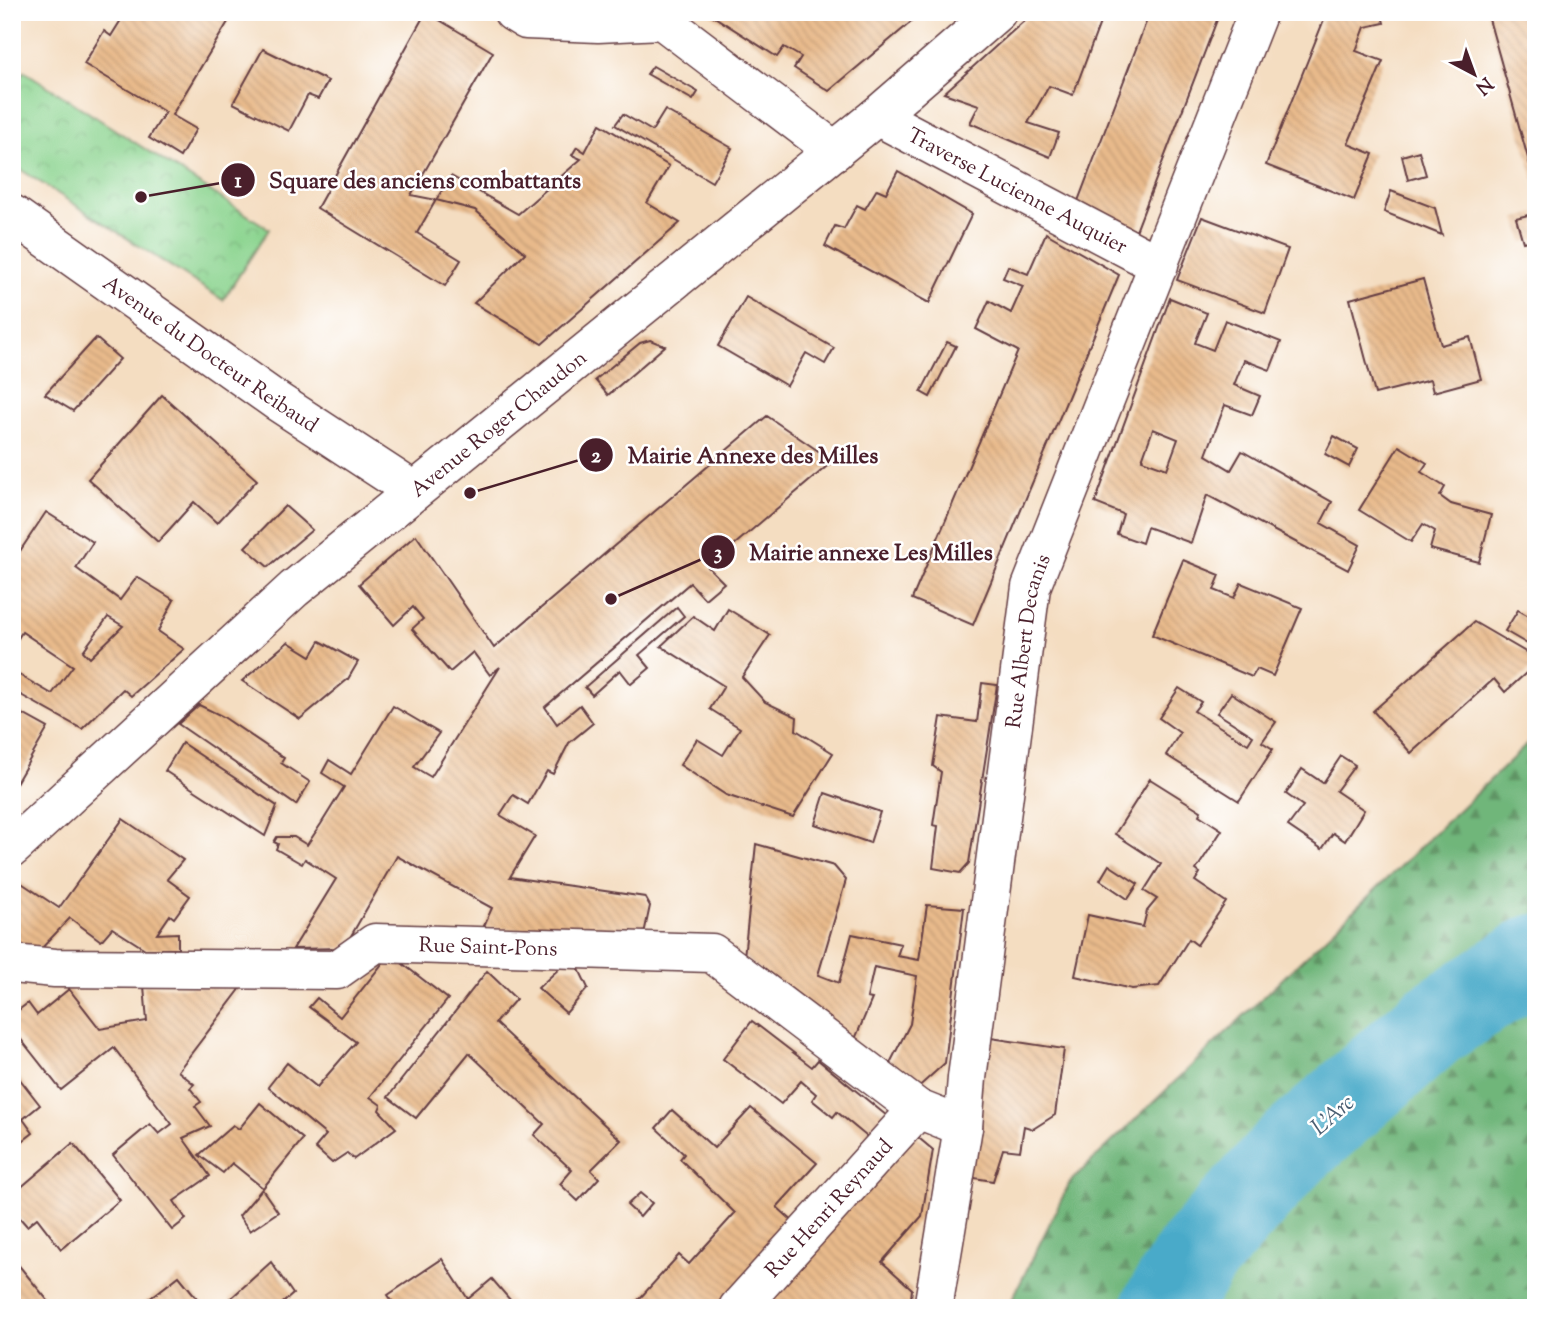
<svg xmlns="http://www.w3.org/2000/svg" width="1548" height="1320" font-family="'Sorts Mill Goudy',serif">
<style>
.forest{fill:url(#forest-firs);stroke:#5d6a52;stroke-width:2}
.park{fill:url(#park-crowns);stroke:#6a7a5d;stroke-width:2}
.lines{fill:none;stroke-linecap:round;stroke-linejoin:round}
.river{stroke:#4aaac9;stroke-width:86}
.building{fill:url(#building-back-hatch);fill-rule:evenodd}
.street-casing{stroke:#643c42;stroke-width:41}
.secondary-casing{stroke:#643c42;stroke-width:41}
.street{stroke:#fff;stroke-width:38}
.secondary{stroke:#fff;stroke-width:38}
.labels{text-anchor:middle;stroke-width:5;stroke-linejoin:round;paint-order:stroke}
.street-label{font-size:21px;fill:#4a1f2b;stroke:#fff}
.water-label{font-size:23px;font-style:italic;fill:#4a5e72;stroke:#fff}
.leader{fill:none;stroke:#4a1f2b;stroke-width:2.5}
.callout-dot{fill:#4a1f2b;stroke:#fff;stroke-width:2.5}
.mark-label{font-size:21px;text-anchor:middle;font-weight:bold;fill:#fff}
.callout-label{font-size:23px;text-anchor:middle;font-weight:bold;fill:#4a1f2b;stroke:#fff;stroke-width:5;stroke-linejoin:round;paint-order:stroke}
</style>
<defs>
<pattern id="forest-firs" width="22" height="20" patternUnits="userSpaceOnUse" patternTransform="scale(1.75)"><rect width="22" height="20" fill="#70b67a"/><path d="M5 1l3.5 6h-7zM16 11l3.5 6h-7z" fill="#5e9364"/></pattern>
<pattern id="park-crowns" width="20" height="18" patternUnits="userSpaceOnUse" patternTransform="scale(1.75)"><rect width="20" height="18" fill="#8bd48f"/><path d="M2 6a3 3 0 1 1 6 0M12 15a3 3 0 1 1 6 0" fill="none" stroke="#79b67c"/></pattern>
<pattern id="building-back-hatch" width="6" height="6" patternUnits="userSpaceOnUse" patternTransform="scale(1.75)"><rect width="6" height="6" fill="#e8ba8b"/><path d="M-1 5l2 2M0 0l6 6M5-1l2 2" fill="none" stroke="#c89f78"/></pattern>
</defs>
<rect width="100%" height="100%" fill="#fff"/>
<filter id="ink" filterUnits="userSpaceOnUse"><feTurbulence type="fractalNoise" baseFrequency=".0143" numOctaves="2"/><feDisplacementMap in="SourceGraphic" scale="14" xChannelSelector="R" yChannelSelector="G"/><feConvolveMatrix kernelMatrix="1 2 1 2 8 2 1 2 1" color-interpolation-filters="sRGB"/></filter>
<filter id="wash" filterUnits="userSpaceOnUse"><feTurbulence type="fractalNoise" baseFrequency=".00686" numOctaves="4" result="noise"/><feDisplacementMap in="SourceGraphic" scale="28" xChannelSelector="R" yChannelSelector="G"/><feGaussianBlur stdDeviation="1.57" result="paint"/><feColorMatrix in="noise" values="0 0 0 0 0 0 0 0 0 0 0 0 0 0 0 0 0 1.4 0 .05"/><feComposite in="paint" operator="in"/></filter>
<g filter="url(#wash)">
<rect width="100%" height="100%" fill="#f4ddc1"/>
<path class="forest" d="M1536,736V1308H1008L1070,1182Z"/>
<path class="park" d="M24,71L269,229L223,300L12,164V89Z"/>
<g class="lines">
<path class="river" d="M1164,1308L1197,1255L1287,1154L1433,1025L1536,957"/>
</g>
<g id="blocks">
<g class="building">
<path d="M126,12H234L172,115L196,129L180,157L149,138L165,112L84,64L104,31L111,36Z"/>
<path d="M426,12L493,52L411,195L436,200L451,176L518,214L581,159L572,155L577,147L585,152L600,124L669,166L647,203L680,223L542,344L474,303L525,253L475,210L436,200L417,233L461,260L445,286L317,208Z"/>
<path d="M707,12H923L829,91L794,68L801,57L784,47L777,57Z"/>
<path d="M1034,12H1104L1073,95L1049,86L1028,123L1059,133L1050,157L970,123L979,105L944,93Z"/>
<path d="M1150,12H1220L1133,239L1075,209Z"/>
<path d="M1327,12H1381L1384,23L1365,27L1356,51L1383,61L1348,144L1373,154L1354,200L1266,165Z"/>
<path d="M1487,12H1536V183H1535Z"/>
<path d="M263,49L328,81L318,99L308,95L289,131L233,103Z"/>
<path d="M653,66L698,92L693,100L647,74Z"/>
<path d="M665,110L732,148L712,182L615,125L623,114L652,131Z"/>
<path d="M1419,151L1426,175L1408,180L1402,156Z"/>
<path d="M898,171L972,214L929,303L825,246L835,226L844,229L857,205L865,209L877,189L886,193Z"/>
<path d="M1391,191L1435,208L1442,235L1384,212Z"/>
<path d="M1536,213V239L1523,242L1516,218Z"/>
<path d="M1202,217L1288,249L1265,313L1177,280Z"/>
<path d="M1046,233L1119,275L973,625L912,599L1018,351L976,329L989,301L1011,313L1023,286L1003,278L1008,266L1028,274Z"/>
<path d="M1423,279L1441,345L1470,337L1481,379L1433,392L1430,380L1375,394L1350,299Z"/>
<path d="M746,297L834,348L825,364L806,353L787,386L718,346Z"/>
<path d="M1170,298L1207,313L1195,343L1213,350L1225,320L1281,342L1270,370L1244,360L1234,385L1260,396L1252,415L1225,405L1206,455L1231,470L1242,451L1332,502L1321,523L1360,545L1348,570L1207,495L1191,543L1147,527L1142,543L1117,534L1123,514L1095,503ZM1153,429L1178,439L1167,469L1142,460Z"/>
<path d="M96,338L120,359L73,411L45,394Z"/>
<path d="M650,340L665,346L608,395L595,380L640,343Z"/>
<path d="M947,342L956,346L930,397L921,392Z"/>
<path d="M162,395L257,480L217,523L194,502L158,542L88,479Z"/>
<path d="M767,416L833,461L708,567L724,583L705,599L690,583L545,707L557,724L580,705L593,723L569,743L553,774L547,771L528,804L513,795L500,815L535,836L510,877L645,897L650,906L644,934L483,928L492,908L397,856L344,948L293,949L336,879L305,859L302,864L276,849L278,844L274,842L277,837H294L307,845L321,824L344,787L322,773L329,760L351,774L393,706L439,733L414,767L431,777L500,667L490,675L473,652L450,672L412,629L423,619L413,607L394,625L359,584L416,535L494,648Z"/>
<path d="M1334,436L1358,449L1349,467L1325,454Z"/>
<path d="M1399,446L1427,463L1421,472L1445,487L1440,496L1451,504L1491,515L1479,562L1430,549L1435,531L1423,524L1411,542L1359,510Z"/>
<path d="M285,506L312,530L268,567L245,547Z"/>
<path d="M46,512L93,542L76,568L120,600L137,577L174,600L158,631L184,649L131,696L123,689L82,729L12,690V671L52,694L73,666L22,632L12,648V563ZM108,617L123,626L90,658L83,651Z"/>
<path d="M1183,560L1220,575L1214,590L1234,598L1241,583L1302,608L1273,676L1257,669L1252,677L1152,635Z"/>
<path d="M677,607L684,616L639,655L650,668L631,684L620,670L592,695L585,687Z"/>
<path d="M728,609L770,635L742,677L765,702L797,717L796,730L833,753L793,817L726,795L680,765L697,739L723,755L740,728L710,709L724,686L661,646L693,616L715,631Z"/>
<path d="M1518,610L1536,620V633L1529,645L1505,631Z"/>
<path d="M1474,622L1536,658V664L1505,692L1494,679L1411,753L1373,711Z"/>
<path d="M320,641L358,662L348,679L300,719L242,681L288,642L311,656Z"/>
<path d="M982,683L997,685L969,863L960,873L933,868L938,826L933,825L941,772L933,766L941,717L977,722Z"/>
<path d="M1179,688L1201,702L1194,711L1248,744L1253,736L1217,713L1231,693L1276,722L1262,742L1273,749L1239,801L1166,755L1180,733L1159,718Z"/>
<path d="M199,705L222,716L284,758L281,763L310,782L296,805L178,724Z"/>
<path d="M12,708L48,728L12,790Z"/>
<path d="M182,743L277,806L265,836L165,771Z"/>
<path d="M1341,756L1355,765L1336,791L1364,810L1345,841L1333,833L1322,849L1288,826L1303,806L1286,794L1302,769L1323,783Z"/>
<path d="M1150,779L1201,811L1199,815L1222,830L1196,870L1200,873L1195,881L1226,902L1197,945L1189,939L1159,986L1132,989L1075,976L1088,915L1143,927L1147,911L1157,899L1144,891L1161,864L1115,834Z"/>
<path d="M825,793L880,812L870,843L815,824Z"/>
<path d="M123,819L183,860L167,879L190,896L174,918L170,915L157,934L178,933V949H145L112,928L101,941L70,918L40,950H12V880L14,878L59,908Z"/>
<path d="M756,844L834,866L846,880L818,975L839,983L852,934L901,944L897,956L919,960L927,905L964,908L945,1063L913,1092L886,1071L910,1024L917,976L874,967L867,998L872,999L853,1044L744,957Z"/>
<path d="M1109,865L1138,884L1128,899L1100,880Z"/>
<path d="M390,954L448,999L370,1097L381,1105L379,1110L396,1128L354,1159L347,1153L332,1163L315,1148L326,1135L268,1087L287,1063L317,1087L356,1042L309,1007L317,998L340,1017Z"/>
<path d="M561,967H578L588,988L566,1013L538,988Z"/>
<path d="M487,971L516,999L495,1023L621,1140L591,1170L599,1178L578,1201L560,1184L572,1170L534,1135L544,1124L469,1053L416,1118L388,1097Z"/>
<path d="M144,986L241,988L178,1071L194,1084L190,1088L201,1102L195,1106L210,1126L183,1138L210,1176L174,1201L186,1219L172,1230L113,1155L150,1124L159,1134L172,1124L114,1048L61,1090L12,1028V1015L28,1003L37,1015L69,989L100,1029L147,1021Z"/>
<path d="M752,1021L812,1067L818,1060L892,1120L872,1141L837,1112L833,1117L812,1100L816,1094L801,1081L781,1104L723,1059Z"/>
<path d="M984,1037L1064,1049L1055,1115L1033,1129L1024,1126L1020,1151L1003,1149L993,1181L962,1176Z"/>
<path d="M12,1069L40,1105L23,1119L33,1133L15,1147L12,1144Z"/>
<path d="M260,1103L303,1139L263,1188L232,1163L223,1173L199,1155L233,1125L239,1129Z"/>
<path d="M751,1108L817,1163L777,1207L797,1225L723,1308H631L679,1255L689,1264L735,1213L680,1159L684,1154L656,1128L672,1110L714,1148Z"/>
<path d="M914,1134L933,1150L922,1216L882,1262L912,1289L910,1308H761Z"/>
<path d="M73,1143L120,1200L61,1249L37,1218L27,1226L12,1209V1195Z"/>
<path d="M262,1189L278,1212L250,1231L239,1216Z"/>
<path d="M640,1193L652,1203L640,1217L627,1205Z"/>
<path d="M442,1259L468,1299L492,1279L517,1308H397L388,1295Z"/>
<path d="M16,1262L54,1308H12V1267Z"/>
<path d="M271,1262L293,1294L277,1308H234L229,1300Z"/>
<path d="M179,1276L205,1308H147L144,1303Z"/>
</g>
</g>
</g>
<g filter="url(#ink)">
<use href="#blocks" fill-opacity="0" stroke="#643c42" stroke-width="2"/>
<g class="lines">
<defs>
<g id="street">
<path d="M513,12L526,20L598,23L662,20L835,151"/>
<path id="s1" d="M877,116L1159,265"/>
<path id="s2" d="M12,214L275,400L414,491"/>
<path id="s3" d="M12,964L55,968L337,970L375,943L712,953L918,1109L963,1127"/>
<path id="s4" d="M738,1308L918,1109"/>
<path id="s5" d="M933,1308L963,1127L967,1078L1031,587L1258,12"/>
</g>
<g id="secondary">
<path id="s6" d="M12,848L294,589L877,116L997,12"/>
</g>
</defs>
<use href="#street" class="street-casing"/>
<use href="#secondary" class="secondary-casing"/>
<use href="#street" class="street"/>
<use href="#secondary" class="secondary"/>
</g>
</g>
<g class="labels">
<g class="street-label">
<text dy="7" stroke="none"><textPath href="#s1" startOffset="159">Traverse Lucienne Auquier</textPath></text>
<text dy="7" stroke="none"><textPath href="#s2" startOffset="243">Avenue du Docteur Reibaud</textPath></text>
<text dy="7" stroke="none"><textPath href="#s6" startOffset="646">Avenue Roger Chaudon</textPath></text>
<text dy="7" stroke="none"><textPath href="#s5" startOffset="674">Rue Albert Decanis</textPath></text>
<text dy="7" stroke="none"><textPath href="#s3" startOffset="485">Rue Saint-Pons</textPath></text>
<text dy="7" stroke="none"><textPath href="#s4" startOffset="135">Rue Henri Reynaud</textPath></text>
</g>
<g class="water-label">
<text transform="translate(1332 1114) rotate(-41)" y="8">L'Arc</text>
</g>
</g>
<path class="leader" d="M141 197L238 180M470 493L596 455M611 599L718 552"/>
<g class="callout-dot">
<circle cx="141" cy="197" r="7"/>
<circle cx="470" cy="493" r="7"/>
<circle cx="611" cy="599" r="7"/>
<circle cx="238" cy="180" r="18"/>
<circle cx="596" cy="455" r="18"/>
<circle cx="718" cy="552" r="18"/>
</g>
<g class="mark-label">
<text x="238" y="187">1</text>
<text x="596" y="462">2</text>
<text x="718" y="559">3</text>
</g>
<g class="callout-label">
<text x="425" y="188">Square des anciens combattants</text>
<text x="753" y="463">Mairie Annexe des Milles</text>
<text x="871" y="560">Mairie annexe Les Milles</text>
</g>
<rect width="1548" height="1320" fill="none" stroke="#fff" stroke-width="42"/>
<g transform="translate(1474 74) rotate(139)" stroke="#ffffff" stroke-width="5" paint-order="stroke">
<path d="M0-5L12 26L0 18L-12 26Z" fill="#4a1f2b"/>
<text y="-10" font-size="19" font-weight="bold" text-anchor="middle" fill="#4a1f2b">N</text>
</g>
</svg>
